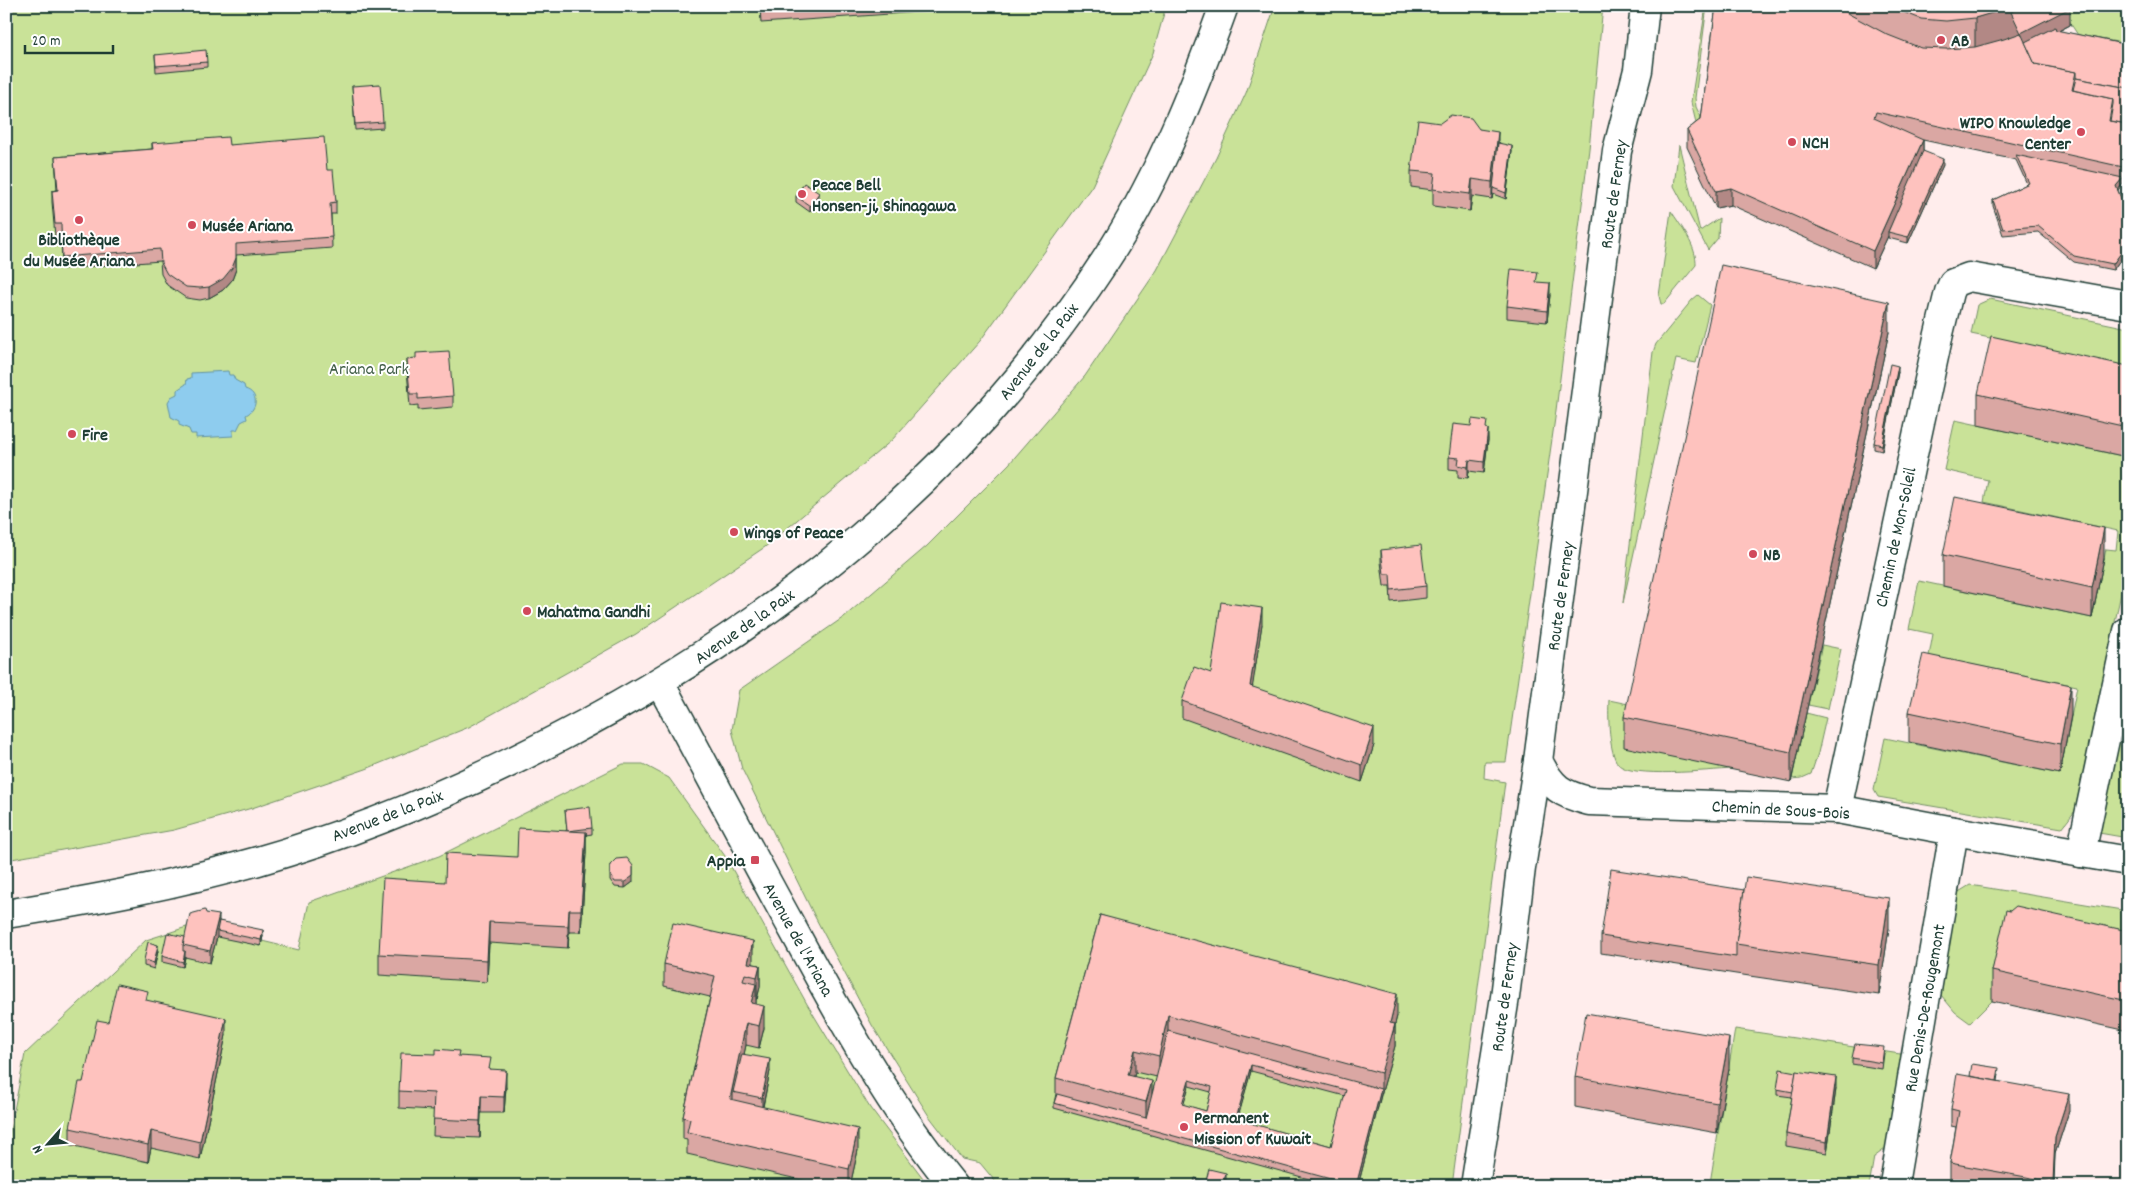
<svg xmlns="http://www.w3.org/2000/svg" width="2134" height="1192" font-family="Dekko,sans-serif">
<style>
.green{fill:#c9e298;stroke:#749066}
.water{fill:#8eccee;stroke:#6293a4}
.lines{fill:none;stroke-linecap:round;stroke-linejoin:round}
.street-casing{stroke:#1f3d34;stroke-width:31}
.secondary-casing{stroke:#1f3d34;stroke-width:31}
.primary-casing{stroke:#1f3d34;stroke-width:31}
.street{stroke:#fff;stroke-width:28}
.secondary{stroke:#fff;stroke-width:28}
.primary{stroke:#fff;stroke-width:28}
.wall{fill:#daa7a3;stroke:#1f3d34;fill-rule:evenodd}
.shaded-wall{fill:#b28885;stroke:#1f3d34}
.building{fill:#fec2be;stroke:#1f3d34;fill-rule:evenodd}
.poi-dot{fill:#d1495b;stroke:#fff;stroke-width:2}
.labels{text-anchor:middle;stroke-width:4;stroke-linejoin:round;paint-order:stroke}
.poi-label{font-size:18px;font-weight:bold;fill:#1f3d34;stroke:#fff;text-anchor:start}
.street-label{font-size:18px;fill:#1f3d34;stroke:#fff}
.park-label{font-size:18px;fill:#415e48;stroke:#fff}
</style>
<rect width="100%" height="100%" fill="#ffedec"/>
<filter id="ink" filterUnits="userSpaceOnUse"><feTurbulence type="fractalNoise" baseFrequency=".02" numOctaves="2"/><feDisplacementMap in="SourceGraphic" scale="10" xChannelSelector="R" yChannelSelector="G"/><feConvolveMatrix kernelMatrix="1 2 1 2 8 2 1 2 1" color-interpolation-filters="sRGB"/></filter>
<g filter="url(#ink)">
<g class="green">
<path d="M6,6H1166L1153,53L1092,186L980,341L892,440L765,547L636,634L469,727L366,769L252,808L174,830L6,860Z"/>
<path d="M1275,6H1603L1589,149L1555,418L1506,762H1485L1484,778L1505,782L1452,1186H999L980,1163L962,1159L929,1116L872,1025L814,915L742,769L732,730L739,690L844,617L927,546L1009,464L1085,376L1157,270L1216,158L1246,93Z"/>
<path d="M1706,6H1707L1695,98L1696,107L1703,121L1698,131L1691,102Z"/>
<path d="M2059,6H2128V44L2078,35Z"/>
<path d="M1679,145L1700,231L1719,218L1718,238L1708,250L1674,186Z"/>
<path d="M1671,211C1681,226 1697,247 1696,265L1664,304H1661L1659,296Z"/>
<path d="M1698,295L1710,305L1696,363L1676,359L1623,603L1653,352L1656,344L1692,300Z"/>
<path d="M1990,299L2128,328V367L1971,334L1977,305Z"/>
<path d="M1955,420L2127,457L2128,454V560L2075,811L2062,828L1878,797L1874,790L1885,738L2060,774L2077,686L1929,656L1933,634L1909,629L1919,581L2092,618L2106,549L2116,550L2118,531L1984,502L1988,480L1944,470Z"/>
<path d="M1822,645L1841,649L1828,709L1808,705Z"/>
<path d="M2128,688V838L2099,833L2096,822Z"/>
<path d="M1609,700L1633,705L1732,769C1711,770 1630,779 1618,764C1609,753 1608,715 1609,700Z"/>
<path d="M1806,713L1826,718L1818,753L1811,774L1802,778L1792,779Z"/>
<path d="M623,764H643L669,778L725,856L807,1004L870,1108L929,1186H6V1151L25,1054L146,940L196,924L263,936L262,941L299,950L309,902L439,856Z"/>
<path d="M1970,885L2128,911V962L2006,940L1992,1001L1970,1023L1955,1012L1941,995L1957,893Z"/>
<path d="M1735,1029L1907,1055L1892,1144L1874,1157L1869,1186H1727L1710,1183Z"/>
</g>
<path class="water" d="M228,371L229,375H233L235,380L244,385L245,389C259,393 258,409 246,415L247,419L241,422L237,430H233V436L196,438V434H191L189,429L179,425V421L171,417L168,402L171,397L177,394V390L186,384L187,379L191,378V373Z"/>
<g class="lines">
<defs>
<g id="street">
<path d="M1538,761C1552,788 1561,794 1589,801L1837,809L1954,831L2128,861"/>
<path d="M1837,809L1938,338L1949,292L1953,283L1969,277L2128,305"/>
<path d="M2081,853L2128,631"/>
<path d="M1894,1184L1954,831"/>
</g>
<g id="secondary">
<path d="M660,683C705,766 749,850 795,933C842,1020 891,1109 954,1186"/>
<path d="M1475,1186L1505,997L1521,868L1538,761L1617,151L1638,70L1645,6"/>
</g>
<path id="primary" d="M6,914C92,900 174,885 258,861C363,831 465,787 562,736C785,620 978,462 1114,247C1161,172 1194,89 1224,6"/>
</defs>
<use href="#street" class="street-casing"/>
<use href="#secondary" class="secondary-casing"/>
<use href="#primary" class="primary-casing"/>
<use href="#street" class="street"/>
<use href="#secondary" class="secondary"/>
<use href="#primary" class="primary"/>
</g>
<g class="wall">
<path d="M760,6H1005L761,23Z"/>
<path d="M1716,6H2068L2070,25L2059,31L2128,45V168L2123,184L2118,190L2128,215V249L2113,270L2074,262L2038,232L2003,235L1993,206V200L2027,184L2016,160L1923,140V151L1943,165L1908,243L1888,238V236L1873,268L1731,205L1716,208L1687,147V130L1701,119Z"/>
<path d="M155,55L207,62V67L156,72Z"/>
<path d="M352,86L383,122V128L355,130Z"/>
<path d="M1479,129L1512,151L1506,199L1493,194L1492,199L1472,196L1470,211L1433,206V190L1411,187V171Z"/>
<path d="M152,143L229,145L327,170L336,202V214H331L332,248L236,255V269L232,280L223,290L209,298L200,300L186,298L167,285L161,274L160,261L62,269L61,235L55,236L52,202V191L57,190L55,157L152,149Z"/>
<path d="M796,196L819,199L810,212L796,202Z"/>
<path d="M1550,295L1547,322L1507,318V306Z"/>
<path d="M1889,332L1791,782L1624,747V717Z"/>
<path d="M407,359L453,396V407L418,410V405L410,406L407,370Z"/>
<path d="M2128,366L2127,457L1978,425V394Z"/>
<path d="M1898,372L1882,451L1874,449V443Z"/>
<path d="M1487,429L1488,440L1484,473L1469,471L1468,478L1458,477V470L1449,469V457Z"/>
<path d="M1381,550L1426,586V598L1391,602L1390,586H1384L1381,562Z"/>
<path d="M1943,555L2104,558L2092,618L1943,586Z"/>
<path d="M1262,624L1252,687L1374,745L1362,782L1182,718V701Z"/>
<path d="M1909,712L2071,715L2060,774L1909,742Z"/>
<path d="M2128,780V811H2125V794Z"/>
<path d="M565,810L592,828V834L586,835V853L581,932H569L568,948L489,943L487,982L379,975V954L445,882L517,857L567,830Z"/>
<path d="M610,865L633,882L625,888L615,887L610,880Z"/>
<path d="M1744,890L1889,928L1879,995L1736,974L1601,953V936Z"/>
<path d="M2010,911L2128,931V1031L1992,1001V971Z"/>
<path d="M206,913L219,921L263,936L261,946L217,937L210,963L185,957L183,967L162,962V956L185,937Z"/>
<path d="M1100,915L1397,1016L1395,1024V1046L1381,1095L1358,1186H1334L1054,1108V1103L1056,1094V1078ZM1251,1071L1345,1096L1331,1146L1237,1120ZM1135,1072L1157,1077L1152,1093L1134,1076ZM1189,1086L1211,1092L1206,1111L1183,1105Z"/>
<path d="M158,951L154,969L144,966V960Z"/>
<path d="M753,963V964L760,965V987L757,999H756V1004L764,1028L759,1048L746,1045L744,1054L770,1071L763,1107L858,1150L850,1186H828L687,1154V1140L683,1139V1117L710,997L664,986V964Z"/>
<path d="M148,1001L226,1035L200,1159L151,1148L148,1162L70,1145V1128L83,1082L108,1022Z"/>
<path d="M1884,1053L1882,1069L1852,1064V1058Z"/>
<path d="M459,1056L491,1069L506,1087L504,1113H481L480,1138L433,1136L434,1110L399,1108V1091Z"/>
<path d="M1729,1069L1717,1133L1575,1107V1077Z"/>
<path d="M1999,1074L1998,1081L2069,1111L2055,1154L2054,1186H1979L1950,1180V1163L1956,1127L1951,1126V1109L1970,1076Z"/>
<path d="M1777,1089H1836L1827,1153L1786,1146V1134L1792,1097L1777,1095Z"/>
</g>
<g class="shaded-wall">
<path d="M2011,6L2070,8V25L2023,49L1975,64V18Z"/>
<path d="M1498,132V148L1493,188L1492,199V182Z"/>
<path d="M1923,140V157L1888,232V236L1873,268V251Z"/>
<path d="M1512,146V151L1506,199V193Z"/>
<path d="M2128,151V168L2123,184V167Z"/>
<path d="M1943,159V165L1908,243V237Z"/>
<path d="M2123,178V184L2116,192V186Z"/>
<path d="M1472,179V196L1470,211V194Z"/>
<path d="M1731,188V205L1716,208V191Z"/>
<path d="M819,193V199L810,212V206Z"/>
<path d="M2128,243V249L2113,270V264Z"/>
<path d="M236,258V269L232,280L223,290L209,298V287Z"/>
<path d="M1550,283V295L1547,322V311Z"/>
<path d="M1889,302V332L1791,782V752Z"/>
<path d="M1898,366V372L1882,451V445Z"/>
<path d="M2128,424V454L2127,457V427Z"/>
<path d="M1488,429V440L1484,473V462Z"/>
<path d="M1469,460V471L1468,478V467Z"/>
<path d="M2104,528V558L2092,618V588Z"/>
<path d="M1262,608V624L1250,703V686Z"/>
<path d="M2071,685V715L2060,774V744Z"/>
<path d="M1374,728V745L1362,782V765Z"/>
<path d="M586,832V853L581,932V910Z"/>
<path d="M633,866V882L625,888V882Z"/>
<path d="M1889,898V928L1879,995V965Z"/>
<path d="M569,910V932L568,948V926Z"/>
<path d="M219,915V926L217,931V937L210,963V951Z"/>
<path d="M489,922V943L487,982V960Z"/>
<path d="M263,930V936L261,946V940Z"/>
<path d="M753,941V963L750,976L748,963Z"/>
<path d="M158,945V951L154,969V963Z"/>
<path d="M185,951V957L183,967V962Z"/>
<path d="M760,965V987L757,999V977Z"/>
<path d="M756,984V1006L751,1025V1003Z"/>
<path d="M1397,994V1016L1392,1035L1395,1024V1046L1381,1095L1358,1186H1356L1381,1089V1073L1390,1023Z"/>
<path d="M764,1006V1028L759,1048V1026Z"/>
<path d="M1168,1015V1037L1159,1078V1056Z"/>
<path d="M226,1018V1035L200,1159V1142Z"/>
<path d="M746,1023V1045L736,1093L733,1092V1104L730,1099Z"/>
<path d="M1729,1038V1069L1717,1133V1103Z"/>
<path d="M1135,1050V1072L1128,1096V1075Z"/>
<path d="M770,1059V1071L762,1110V1098Z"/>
<path d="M1251,1065V1071L1236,1125V1119Z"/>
<path d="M506,1070V1087L504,1113V1097Z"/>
<path d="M1836,1077V1089L1827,1153V1142Z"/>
<path d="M1189,1080V1086L1182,1110V1104Z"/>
<path d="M1152,1081V1103L1146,1124V1102Z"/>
<path d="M2069,1094V1111L2055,1154L2053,1186L2055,1137Z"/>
<path d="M481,1096V1113L480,1138V1121Z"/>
<path d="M858,1129V1150L850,1186H849V1169Z"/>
<path d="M151,1131V1148L148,1162V1145Z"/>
<path d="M1226,1173V1186H1222Z"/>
</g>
<g class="building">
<path d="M761,6H839L761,12Z"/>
<path d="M1716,6H1841L1847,13L1888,35L1921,48L1946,49L1975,47L2004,39L2021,33L2011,12L2022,6H2068L2070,8L2021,33L2035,64L2076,72L2072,90L2113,99L2109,121L2128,124V151L2123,167L1876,112L1874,118L1923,140L1873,251L1731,188L1716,191L1687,130L1701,119Z"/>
<path d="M1888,6H2016L1975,18L1946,21L1921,19Z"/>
<path d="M2055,27L2056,30L2128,45V88L2076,78V72L2035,64L2025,42Z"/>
<path d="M206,50L207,62L156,66L155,55Z"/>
<path d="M2076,78L2128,88V124L2110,121L2113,104V99L2073,90Z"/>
<path d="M380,84L383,122L355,124L352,86Z"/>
<path d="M1451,115L1471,118L1479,129L1498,132L1492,182L1472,179L1470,194L1433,189L1435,173L1411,171L1418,120L1440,123Z"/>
<path d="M228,137L229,145L324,137L327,170H333L336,202L330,203L332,237L236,244V258L232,268L223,279L209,287L200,288L186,287L167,274L161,263L160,249L62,257L61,224H55L52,191L58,190L55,157L153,149L152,143Z"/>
<path d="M1498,143L1512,146L1506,193L1493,188Z"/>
<path d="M1923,151L1943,159L1908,237L1888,232Z"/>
<path d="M2016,155L2123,178L2116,186L2128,215V243L2113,264L2074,256L2038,226L2003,229L1993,200L2029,183Z"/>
<path d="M804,183L819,193L810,206L796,196Z"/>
<path d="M1721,265L1889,302L1791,752L1624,717Z"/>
<path d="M1511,269L1538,272L1536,282L1550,283L1547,311L1507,306Z"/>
<path d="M1991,336L2128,366L2127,427L1978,394Z"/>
<path d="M449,351L453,396L418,399V394H410L407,359L416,358V353Z"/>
<path d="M1890,364L1898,366L1882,445L1874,443Z"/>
<path d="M1472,419L1487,421L1486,428L1488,429L1484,462L1469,460L1468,467L1458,465L1459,458L1449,457L1453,424L1471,426Z"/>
<path d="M1955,497L2104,528L2092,588L1943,555Z"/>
<path d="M1421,545L1426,586L1391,590L1390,574H1384L1381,550Z"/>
<path d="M1221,602L1262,608L1250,686L1374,728L1362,765L1182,701L1194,667L1211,673Z"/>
<path d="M1923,654L2071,685L2060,744L1909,712Z"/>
<path d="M2128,780V794H2125Z"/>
<path d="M590,807L592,828L567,831L565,810Z"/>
<path d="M518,828L586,832L581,910H569L568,926L489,922L487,960L379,954L383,878L445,882L446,853L517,857Z"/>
<path d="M627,858L633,866V876L625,882H615L610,874V865L616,859Z"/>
<path d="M1611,869L1744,890L1736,944V957L1601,936Z"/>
<path d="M1746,877L1889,898L1879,965L1736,944Z"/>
<path d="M2016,906L2128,931V1001L1992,971L2006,910L2010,911Z"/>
<path d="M205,910L206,913L219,915L210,951L183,945L190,914Z"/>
<path d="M1100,915L1397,994L1390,1023L1395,1024L1381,1073L1168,1015L1159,1056L1135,1050L1128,1075L1152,1081L1146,1102L1056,1078Z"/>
<path d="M219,921L263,930L261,940L217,931Z"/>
<path d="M673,923L753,941L748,963L760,965L757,977L745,974L743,981L756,984L751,1003L764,1006L759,1026L746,1023L730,1099L858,1129L849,1169L687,1132L690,1119L683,1117L715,976L664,964Z"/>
<path d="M167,933L185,937L183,945V951H185L183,962L162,956Z"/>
<path d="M148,942L158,945L154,963L144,960Z"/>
<path d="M117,984L148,991L146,1000L226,1018L200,1142L151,1131L148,1145L70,1128L79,1082H83L97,1020L108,1022Z"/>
<path d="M1586,1013L1729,1038L1717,1103L1575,1077Z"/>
<path d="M1168,1031L1381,1089L1356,1186L1054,1103L1057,1094L1146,1118ZM1251,1065L1346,1090L1331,1146L1236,1119ZM1189,1080L1212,1087L1206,1111L1182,1104Z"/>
<path d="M1855,1044L1884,1047L1882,1063L1852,1058Z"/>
<path d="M436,1049L459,1051L458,1056L491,1058L489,1069L506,1070L504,1097L481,1096L480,1121L433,1119L434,1093L399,1091L401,1053L436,1054Z"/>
<path d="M742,1054L770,1059L762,1098L733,1092Z"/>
<path d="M1972,1064L1999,1068L1997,1081L1970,1076Z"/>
<path d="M1780,1069L1796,1072L1793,1092L1777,1089Z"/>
<path d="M1796,1071L1836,1077L1827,1142L1786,1134Z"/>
<path d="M1957,1074L2069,1094L2055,1137L2053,1182L1950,1163L1959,1111L1951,1109Z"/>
<path d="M1209,1169L1226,1173L1222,1186H1193L1195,1178L1206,1181Z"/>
<path d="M1818,1179L1845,1183V1186H1817Z"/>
<path d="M1250,1180L1274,1186H1248Z"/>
<path d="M1559,1183L1571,1186H1558Z"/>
</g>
</g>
<g class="poi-dot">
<circle cx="1941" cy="40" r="5"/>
<circle cx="2081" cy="132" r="5"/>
<circle cx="1792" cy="142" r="5"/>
<circle cx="802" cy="194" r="5"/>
<circle cx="79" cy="220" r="5"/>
<circle cx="192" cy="225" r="5"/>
<circle cx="72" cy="434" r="5"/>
<circle cx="734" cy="532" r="5"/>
<circle cx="1753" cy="554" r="5"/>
<circle cx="527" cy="611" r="5"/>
<rect x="750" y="855" width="10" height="10" rx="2.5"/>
<circle cx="1184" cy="1127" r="5"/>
</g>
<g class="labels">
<g class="poi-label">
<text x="1951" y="46">AB</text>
<text x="2071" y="128" text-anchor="end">WIPO Knowledge<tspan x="2071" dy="21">Center</tspan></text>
<text x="1802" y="148">NCH</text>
<text x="812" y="190">Peace Bell<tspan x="812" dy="21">Honsen-ji, Shinagawa</tspan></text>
<text x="202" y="231">Musée Ariana</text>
<text x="79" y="245" text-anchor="middle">Bibliothèque<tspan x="79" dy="21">du Musée Ariana</tspan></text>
<text x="82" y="440">Fire</text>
<text x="744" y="538">Wings of Peace</text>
<text x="1763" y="560">NB</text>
<text x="537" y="617">Mahatma Gandhi</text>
<text x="745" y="866" text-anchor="end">Appia</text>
<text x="1194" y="1123">Permanent<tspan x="1194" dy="21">Mission of Kuwait</tspan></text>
</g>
<g class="street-label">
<text transform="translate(1613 194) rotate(-82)" y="6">Route de Ferney</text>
<text transform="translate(1038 351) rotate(-52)" y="6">Avenue de la Paix</text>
<text transform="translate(1895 537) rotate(-78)" y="6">Chemin de Mon-Soleil</text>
<text transform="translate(1560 596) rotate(-82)" y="6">Route de Ferney</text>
<text transform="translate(744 626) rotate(-35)" y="6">Avenue de la Paix</text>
<text transform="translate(1781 809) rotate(3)" y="6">Chemin de Sous-Bois</text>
<text transform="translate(387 815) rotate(-21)" y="6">Avenue de la Paix</text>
<text transform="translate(799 939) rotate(61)" y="6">Avenue de l'Ariana</text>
<text transform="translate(1504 997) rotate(-82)" y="6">Route de Ferney</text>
<text transform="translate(1924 1008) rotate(-80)" y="6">Rue Denis-De-Rougemont</text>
</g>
<g class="park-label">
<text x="369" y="374">Ariana Park</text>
</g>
</g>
<rect width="2134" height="1192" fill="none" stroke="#fff" stroke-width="25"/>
<rect x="12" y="12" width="2109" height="1167" fill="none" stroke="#1f3d34" stroke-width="2" filter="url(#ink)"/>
<g transform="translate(48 1144) rotate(243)" stroke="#ffffff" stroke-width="4" paint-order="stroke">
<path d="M0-4L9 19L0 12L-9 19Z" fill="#1f3d34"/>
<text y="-8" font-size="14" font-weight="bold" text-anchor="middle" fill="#1f3d34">N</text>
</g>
<path d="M25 45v8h88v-8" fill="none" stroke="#1f3d34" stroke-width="2.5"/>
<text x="32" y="45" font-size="15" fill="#1f3d34" stroke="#ffffff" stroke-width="4" paint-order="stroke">20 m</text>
</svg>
